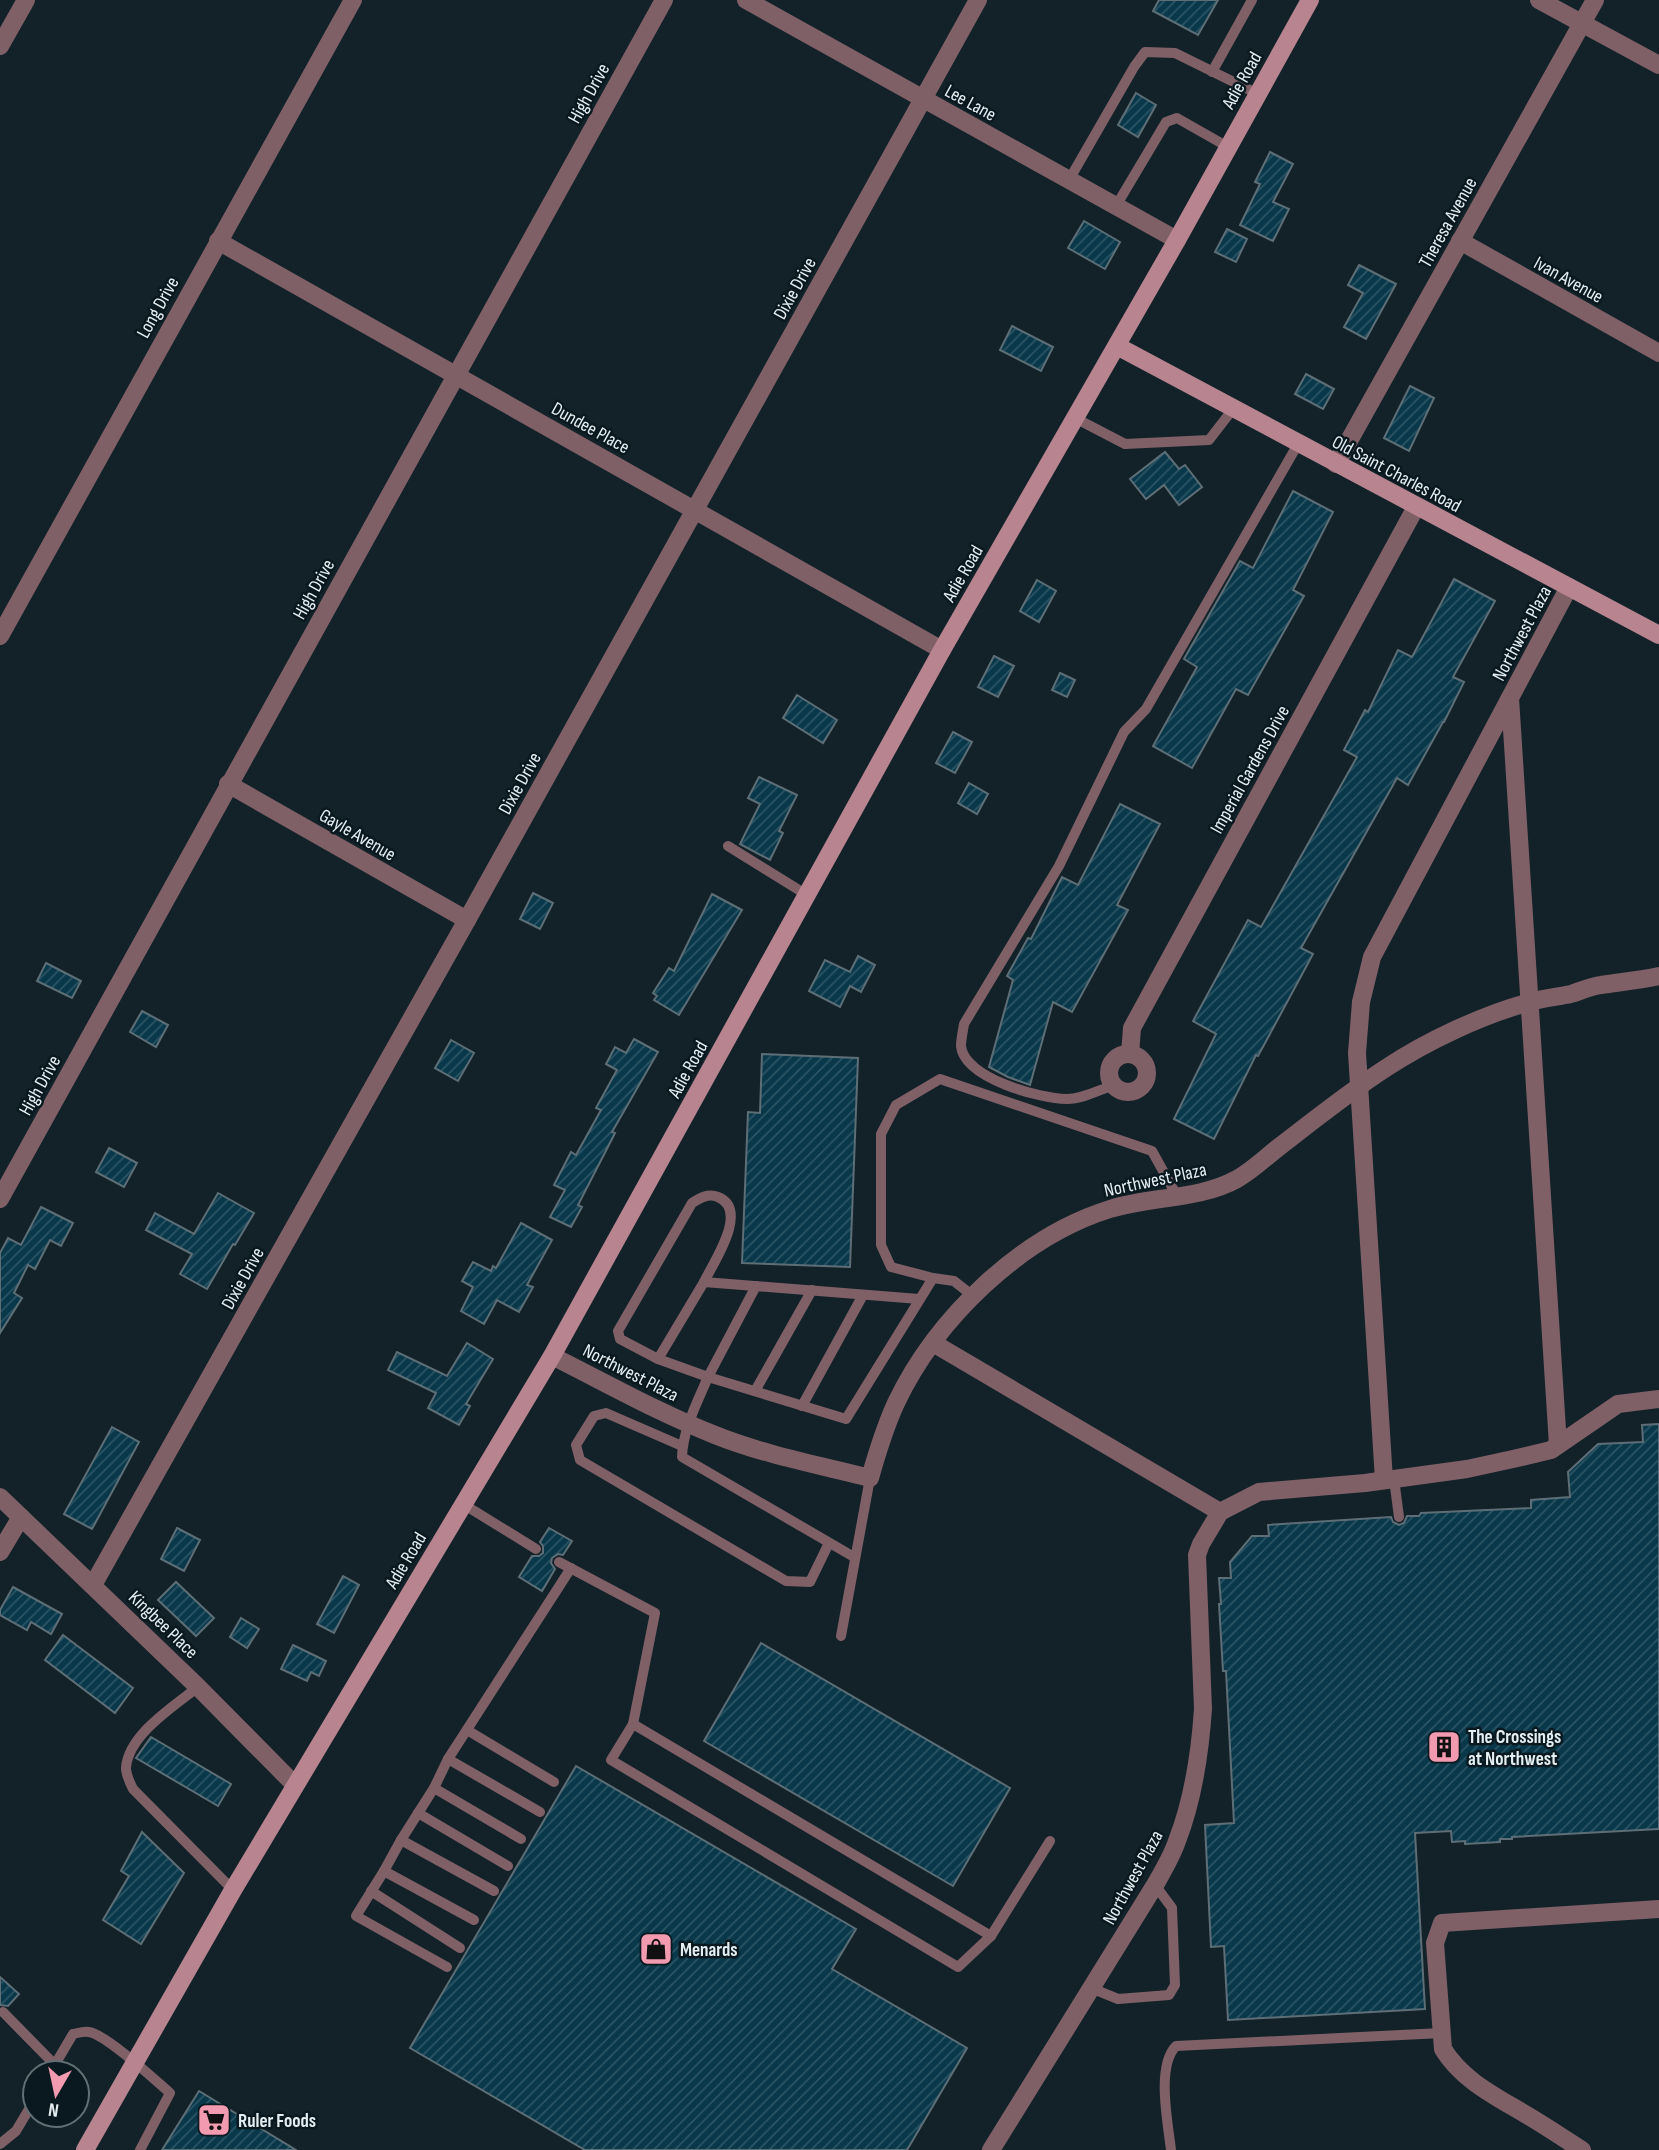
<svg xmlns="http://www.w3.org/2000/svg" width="1659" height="2150" font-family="'Sofia Sans Condensed',sans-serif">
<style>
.building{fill:url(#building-hatch);stroke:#5d6e76;stroke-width:2}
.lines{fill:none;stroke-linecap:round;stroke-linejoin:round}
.lane{stroke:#806067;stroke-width:10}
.street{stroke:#806067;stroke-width:18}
.secondary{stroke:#b7848f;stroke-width:18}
.labels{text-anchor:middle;stroke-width:5;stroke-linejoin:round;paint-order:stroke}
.street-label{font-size:19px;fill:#e5eff3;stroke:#0a191f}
.poi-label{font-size:19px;font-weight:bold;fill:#e5eff3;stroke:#0a191f;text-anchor:start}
</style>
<defs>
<pattern id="building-hatch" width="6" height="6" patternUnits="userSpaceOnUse" patternTransform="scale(1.75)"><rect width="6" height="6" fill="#08384a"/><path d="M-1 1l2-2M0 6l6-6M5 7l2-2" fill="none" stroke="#2c5565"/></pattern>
</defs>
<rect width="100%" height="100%" fill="#132229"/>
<g class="building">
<path d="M1159,0H1218L1198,35L1153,11Z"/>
<path d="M1136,93L1156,105L1138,137L1118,125Z"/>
<path d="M1270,152L1293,164L1273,202L1289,209L1273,241L1240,225L1260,184L1255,182Z"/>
<path d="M1084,221L1120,242L1105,269L1068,248Z"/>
<path d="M1227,229L1247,239L1236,262L1215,252Z"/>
<path d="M1359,265L1396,284L1366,339L1344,327L1363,293L1348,285Z"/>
<path d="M1012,326L1053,347L1041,371L1000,350Z"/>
<path d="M1306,374L1334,389L1323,409L1295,394Z"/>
<path d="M1410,386L1434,398L1409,451L1384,438Z"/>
<path d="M1165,452L1179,469L1185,465L1202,487L1179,505L1164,485L1146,499L1130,479Z"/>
<path d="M1293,491L1333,512L1293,590L1304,596L1248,695L1236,689L1192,768L1153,746L1197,667L1184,659L1240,561L1253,568Z"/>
<path d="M1454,579L1495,601L1453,677L1464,682L1444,722H1443L1408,785L1397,778L1301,948L1313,954L1258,1056L1256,1055L1214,1139L1174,1119L1216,1034L1193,1021L1248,920L1261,927L1357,757L1344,750L1365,710L1368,712L1398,650L1412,657Z"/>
<path d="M1037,580L1056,591L1039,622L1020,611Z"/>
<path d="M994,656L1014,666L998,697L978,687Z"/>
<path d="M1060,673L1075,680L1067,697L1052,690Z"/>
<path d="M797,695L837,720L823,743L783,718Z"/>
<path d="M953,732L972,742L955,773L936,763Z"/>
<path d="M759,777L797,795L779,831L783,833L770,860L740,844L760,804L748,798Z"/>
<path d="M969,783L988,794L977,814L958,803Z"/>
<path d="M1120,804L1160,824L1117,905L1128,910L1072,1012L1053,1002L1030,1085L1008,1077L989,1067L1013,980L1007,976L1028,938L1031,939L1062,877L1078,885Z"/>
<path d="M533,893L553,903L540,929L520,919Z"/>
<path d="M712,894L742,910L679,1015L654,1000L657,996L653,993L669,968L674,971Z"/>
<path d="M858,956L875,965L861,992L850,986L840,1007L809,991L825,960L850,972Z"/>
<path d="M46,963L81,981L72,998L37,981Z"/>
<path d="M142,1011L168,1025L156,1047L130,1032Z"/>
<path d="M634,1039L658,1052L612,1132L615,1133L578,1205L582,1207L571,1227L550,1217L565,1190L554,1185L571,1152L576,1155L601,1110L596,1108L617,1070L606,1064L615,1047L626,1053Z"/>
<path d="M451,1040L474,1053L458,1081L435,1068Z"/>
<path d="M762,1054L858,1058L850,1267L742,1263L748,1112L760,1113Z"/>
<path d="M109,1148L137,1163L124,1187L96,1172Z"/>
<path d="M218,1193L254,1213L235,1245L233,1244L207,1289L180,1274L192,1254L146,1230L155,1213L194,1234Z"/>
<path d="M41,1207L73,1223L61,1246L50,1240L35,1269L28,1265L14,1293L22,1298L0,1333V1253L8,1238L21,1245Z"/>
<path d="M521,1223L552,1240L527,1285L533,1287L519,1312L497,1300L484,1324L461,1311L473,1287L462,1281L473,1262L491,1271L493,1266L496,1268Z"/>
<path d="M467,1343L493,1359L466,1404L470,1406L459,1425L428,1408L436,1393L388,1370L397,1352L447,1376Z"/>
<path d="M1659,1424V1829L1512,1837V1839H1500V1842L1465,1844V1841L1452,1842L1451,1831L1415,1833L1425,2009L1228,2020L1224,1946L1211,1947L1205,1825L1234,1823L1226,1671H1223L1219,1604H1221L1219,1578H1231L1230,1562L1252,1536H1269L1268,1525L1391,1517L1393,1522L1399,1525L1404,1523L1407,1516H1419L1421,1513L1531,1508V1500L1570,1497L1568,1472L1598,1444L1643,1442L1642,1425Z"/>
<path d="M112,1427L139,1442L92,1529L64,1514Z"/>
<path d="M177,1528L200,1540L184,1571L161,1559Z"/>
<path d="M549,1528L572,1541L563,1555L558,1554L552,1558L551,1563L555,1569L542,1591L519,1577L532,1556H539L543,1553V1546L540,1542Z"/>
<path d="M343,1576L359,1585L334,1633L317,1624Z"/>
<path d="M176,1582L214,1618L196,1636L158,1600Z"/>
<path d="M13,1587L62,1614L51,1634L31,1622L27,1630L0,1615V1610Z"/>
<path d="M241,1618L259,1629L247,1648L230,1637Z"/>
<path d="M63,1635L133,1688L115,1713L45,1660Z"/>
<path d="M761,1643L1010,1788L953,1886L704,1741Z"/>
<path d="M293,1645L326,1661L319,1676L311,1672L307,1681L281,1669Z"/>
<path d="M151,1737L231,1784L218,1806L136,1758Z"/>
<path d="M576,1766L856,1929L832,1969L967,2048L907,2150H585L410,2048Z"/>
<path d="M142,1832L184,1873L141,1944L103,1920L129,1876L121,1871Z"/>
<path d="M0,1977L19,1994L8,2006L0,2005Z"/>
<path d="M199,2091L296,2150H162Z"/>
</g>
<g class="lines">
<g class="lane">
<path d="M1212,72L1252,0"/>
<path d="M1069,180L1134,67L1145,52L1175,53L1258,94"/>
<path d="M1116,206L1166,122L1177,118L1228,147"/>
<path d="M1075,418L1125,444L1209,440L1233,409"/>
<path d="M728,846L807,895"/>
<path d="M1114,1085C1099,1090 1083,1099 1067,1099C1040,1099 964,1078 961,1046C961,1039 963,1031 964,1024L1059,866L1124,732L1146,709L1298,444"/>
<path d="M933,1278L891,1267L881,1245V1134L896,1105L940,1079L1152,1151L1177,1196"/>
<path d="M704,1282C713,1263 750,1210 718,1197C708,1193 700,1198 692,1203L618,1331L620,1339L658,1359L708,1377L756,1286"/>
<path d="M658,1359L704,1282L919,1299"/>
<path d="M755,1391L812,1290"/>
<path d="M802,1406L863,1295"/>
<path d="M682,1446L606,1413L594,1416L576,1445L580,1460L786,1581L810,1582L829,1543"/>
<path d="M1394,1479L1399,1517"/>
<path d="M463,1504L536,1549"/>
<path d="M854,1557L682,1457C683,1429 697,1403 708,1377L846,1419L933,1278L954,1281L973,1296"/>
<path d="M559,1562L655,1613L633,1724L991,1936L1050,1841"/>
<path d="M841,1636L870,1478"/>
<path d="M198,1687C174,1706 128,1735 126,1768C126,1775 130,1783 133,1789L233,1890"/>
<path d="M633,1724L611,1760L958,1967L991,1936"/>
<path d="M467,1730L554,1782"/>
<path d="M448,1759L540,1812"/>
<path d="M434,1788L521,1839"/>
<path d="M418,1813L508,1866"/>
<path d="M384,1871L401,1840"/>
<path d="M371,1891L460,1948"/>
<path d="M494,1891L401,1840L434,1788L448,1759L571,1568"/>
<path d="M447,1967L356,1916L384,1871L474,1920"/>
<path d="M1091,1988L1118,1999L1169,1995L1175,1985L1172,1908L1155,1885"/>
<path d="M3,2012L55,2065"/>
<path d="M50,2073L73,2034C78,2033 84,2031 89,2032C107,2035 155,2080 170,2093L140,2150"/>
<path d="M0,2144L16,2131L35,2099"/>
<path d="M1171,2150C1168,2123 1156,2066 1176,2046L1442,2033"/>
</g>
<g class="street">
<path d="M746,0L1177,240"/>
<path d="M1539,0L1659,65"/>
<path d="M0,46L26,0"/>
<path d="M218,241L942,650"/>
<path d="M1460,241L1659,353"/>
<path d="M1336,464L1595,0"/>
<path d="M0,636L353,0"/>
<path d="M1510,698L1558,1445"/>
<path d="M228,784L467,920"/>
<path d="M1130,1054L1132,1028L1416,507"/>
<circle cx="1128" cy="1073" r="19"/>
<path d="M0,1199L664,0"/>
<path d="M933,1343L1220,1512"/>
<path d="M552,1356C606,1383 659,1413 715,1435C765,1455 819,1465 870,1478C877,1453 885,1427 896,1403C936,1319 1020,1237 1110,1209C1151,1196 1199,1200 1237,1179C1253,1170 1266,1157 1279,1147C1314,1120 1349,1092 1386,1068C1427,1041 1482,1015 1530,1002C1543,998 1557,997 1571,994C1581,991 1591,986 1601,985C1621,982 1640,980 1659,976"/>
<path d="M1384,1480L1357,1053L1361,1002L1372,957L1569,587"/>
<path d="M0,1497L198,1687L295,1785"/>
<path d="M0,1552L21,1517"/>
<path d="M93,1585L467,920L978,0"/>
<path d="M991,2150L1155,1885C1163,1871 1172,1856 1177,1841C1193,1800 1200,1753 1203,1709L1197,1555L1201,1544L1220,1512L1259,1492L1365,1483L1467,1469L1513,1459L1551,1450L1618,1404L1659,1399"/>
<path d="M1582,2150C1563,2138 1544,2125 1525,2114C1495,2096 1462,2080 1443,2049L1435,1943L1442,1923L1659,1909"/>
</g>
<g class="secondary">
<path d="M1117,346L1659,635"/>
<path d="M85,2150L233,1890L552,1356L942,650L1177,240L1310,0"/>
</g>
</g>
<defs>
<symbol id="building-square" viewBox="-11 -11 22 22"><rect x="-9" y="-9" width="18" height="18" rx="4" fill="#f29aaf" stroke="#0a191f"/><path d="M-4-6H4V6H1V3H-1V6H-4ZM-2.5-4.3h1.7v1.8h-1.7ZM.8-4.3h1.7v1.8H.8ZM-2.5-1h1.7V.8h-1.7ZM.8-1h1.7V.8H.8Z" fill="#111"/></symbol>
<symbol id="shop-square" viewBox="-11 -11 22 22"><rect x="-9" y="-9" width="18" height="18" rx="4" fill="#f29aaf" stroke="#0a191f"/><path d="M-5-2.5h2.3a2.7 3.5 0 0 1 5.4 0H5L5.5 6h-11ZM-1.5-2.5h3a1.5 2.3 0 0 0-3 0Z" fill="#111"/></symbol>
<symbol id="supermarket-square" viewBox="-11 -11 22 22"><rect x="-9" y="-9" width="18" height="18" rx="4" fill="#f29aaf" stroke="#0a191f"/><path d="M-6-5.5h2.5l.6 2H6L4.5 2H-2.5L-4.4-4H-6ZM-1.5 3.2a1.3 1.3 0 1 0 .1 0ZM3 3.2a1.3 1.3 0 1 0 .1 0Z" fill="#111"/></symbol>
</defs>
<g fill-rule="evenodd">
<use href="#building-square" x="1425" y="1728" width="38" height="38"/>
<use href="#shop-square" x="637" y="1930" width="38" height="38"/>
<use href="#supermarket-square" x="195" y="2101" width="38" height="38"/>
</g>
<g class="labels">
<g class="street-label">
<text transform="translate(1241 80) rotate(-61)" y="7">Adie Road</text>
<text transform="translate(588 93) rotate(-61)" y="7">High Drive</text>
<text transform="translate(971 102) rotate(29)" y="7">Lee Lane</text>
<text transform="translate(1447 222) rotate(-61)" y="7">Theresa Avenue</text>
<text transform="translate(1569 279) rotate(29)" y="7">Ivan Avenue</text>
<text transform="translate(794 288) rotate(-61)" y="7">Dixie Drive</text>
<text transform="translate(157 307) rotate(-61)" y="7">Long Drive</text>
<text transform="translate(591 427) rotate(29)" y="7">Dundee Place</text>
<text transform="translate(1397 473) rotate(28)" y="7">Old Saint Charles Road</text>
<text transform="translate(962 573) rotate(-60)" y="7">Adie Road</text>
<text transform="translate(313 589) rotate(-61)" y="7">High Drive</text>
<text transform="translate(1521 633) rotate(-62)" y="7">Northwest Plaza</text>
<text transform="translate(1249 769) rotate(-61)" y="7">Imperial Gardens Drive</text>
<text transform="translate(519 783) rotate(-61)" y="7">Dixie Drive</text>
<text transform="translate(358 834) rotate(30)" y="7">Gayle Avenue</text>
<text transform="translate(687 1069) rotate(-61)" y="7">Adie Road</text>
<text transform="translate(39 1085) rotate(-61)" y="7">High Drive</text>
<text transform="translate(1155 1179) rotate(-12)" y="7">Northwest Plaza</text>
<text transform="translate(242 1278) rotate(-61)" y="7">Dixie Drive</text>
<text transform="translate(631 1372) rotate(27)" y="7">Northwest Plaza</text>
<text transform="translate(405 1560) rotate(-59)" y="7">Adie Road</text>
<text transform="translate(164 1624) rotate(44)" y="7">Kingbee Place</text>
<text transform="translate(1132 1877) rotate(-61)" y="7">Northwest Plaza</text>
</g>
<g class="poi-label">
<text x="1468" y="1743">The Crossings<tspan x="1468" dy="22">at Northwest</tspan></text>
<text x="680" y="1956">Menards</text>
<text x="238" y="2127">Ruler Foods</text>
</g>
</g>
<g transform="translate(56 2094) rotate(189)"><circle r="33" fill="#0a191f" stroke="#626f74" stroke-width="2"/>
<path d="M0-5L12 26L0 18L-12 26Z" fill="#f29aaf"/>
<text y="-10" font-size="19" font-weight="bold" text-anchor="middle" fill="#e5eff3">N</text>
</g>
</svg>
